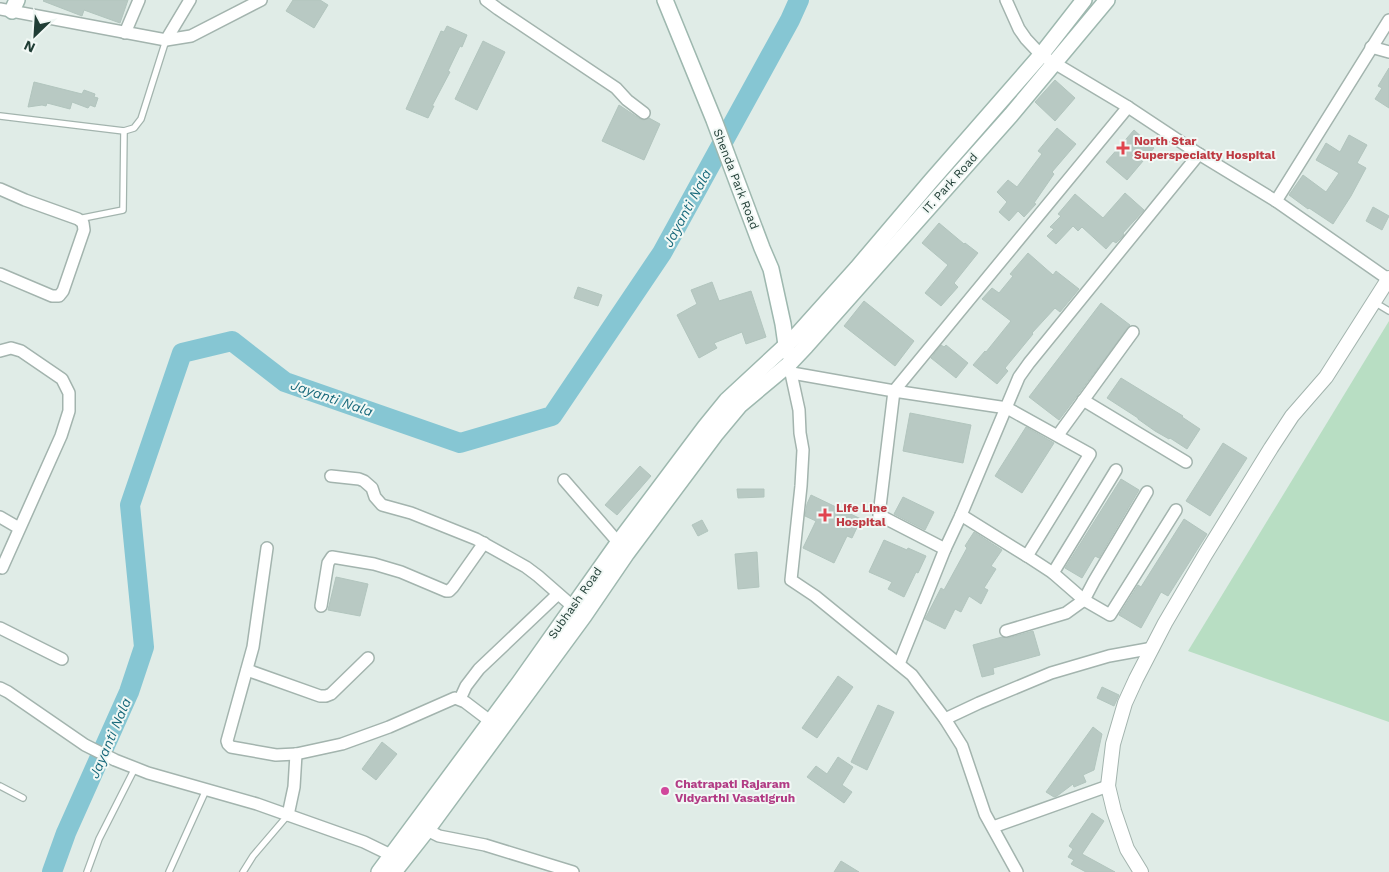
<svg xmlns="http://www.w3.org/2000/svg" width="1389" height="872" font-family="'Work Sans',sans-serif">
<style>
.green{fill:#b8dec3}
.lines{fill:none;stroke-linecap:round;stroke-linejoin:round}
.river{stroke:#86c6d3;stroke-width:20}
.building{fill:#b8c9c3;stroke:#b2c5be}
.service-casing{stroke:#a3b4ae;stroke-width:8}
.minor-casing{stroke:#a3b4ae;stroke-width:14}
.tertiary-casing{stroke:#a3b4ae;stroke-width:16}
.secondary-casing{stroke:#9eb8af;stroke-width:18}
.service{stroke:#fff;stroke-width:5.5}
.minor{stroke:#fff;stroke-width:11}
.tertiary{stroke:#fff;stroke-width:14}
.secondary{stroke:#fff;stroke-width:15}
.health-dot{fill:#e0444e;stroke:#f1f8f5;stroke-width:2}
.hotel-dot{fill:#d1479c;stroke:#f1f8f5;stroke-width:2}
.labels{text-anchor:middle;stroke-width:4;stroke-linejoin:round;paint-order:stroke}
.health-label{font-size:12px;font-weight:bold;fill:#be3a42;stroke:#f1f8f5;text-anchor:start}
.street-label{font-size:12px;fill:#203d35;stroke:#f1f8f5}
.hotel-label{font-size:12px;font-weight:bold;fill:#b23c85;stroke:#f1f8f5;text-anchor:start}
.water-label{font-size:14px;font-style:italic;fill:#18697b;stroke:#f1f8f5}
</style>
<rect width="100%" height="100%" fill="#e0ece7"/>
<path class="green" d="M1389,321V722L1188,651Z"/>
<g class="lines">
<path class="river" d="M52,872L66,833L129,692L144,647L130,505L182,353L232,341L285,382L460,443L552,416L662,253L790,20L799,0"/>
</g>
<g class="building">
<path d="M44,0H128L120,23L84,10L82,16L43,1Z"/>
<path d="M293,0H320L328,5L314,28L286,11Z"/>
<path d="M447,26L467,35L462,47L460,46L448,71L450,72L432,106H434L428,118L406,109L441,31L444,32Z"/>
<path d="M483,41L505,52L477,110L455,99Z"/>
<path d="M1389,68V108L1375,99L1382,88L1378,86Z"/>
<path d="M1055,80L1075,98L1055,121L1035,102Z"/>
<path d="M34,82L82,94L84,90L95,94L94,97L98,98L95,107L90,105L88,108L72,102L70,109L47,103L46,106L42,105L28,107Z"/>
<path d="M619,105L640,119L644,120L649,118L660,124L644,160L602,141Z"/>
<path d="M1057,128L1076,144L1052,172L1054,174L1034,203L1036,204L1024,217L1018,211L1009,221L999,212L1007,202L997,192L1008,180L1017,187L1042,154L1038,151Z"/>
<path d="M1134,130L1154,148L1127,180L1106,162Z"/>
<path d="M1349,135L1367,145L1357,163L1366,168L1351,196L1333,224L1309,208L1308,209L1289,195L1303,175L1326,192L1339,173L1316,160L1326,143L1340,152Z"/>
<path d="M1125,193L1144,210L1123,233L1124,235L1116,243L1113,241L1106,249L1082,227L1078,231L1073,226L1056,244L1047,236L1054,229L1050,227L1061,216L1058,214L1075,194L1103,218Z"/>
<path d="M1373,207L1389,216L1382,230L1366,221Z"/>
<path d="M939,223L964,244L965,243L978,253L954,283L958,287L941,306L925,293L948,265L922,243Z"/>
<path d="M1028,253L1053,275L1056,271L1079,289L1060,312L1055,308L1032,333L1033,334L1005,368L1008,371L997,384L973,365L985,351L986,352L1011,321L982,299L992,288L999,293L1013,276L1010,274Z"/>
<path d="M712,282L719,301L751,291L766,337L746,344L742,332L714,343L717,348L699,358L677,315L697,304L691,290Z"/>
<path d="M578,287L602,295L598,306L574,298Z"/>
<path d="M864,301L914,341L895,366L844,326Z"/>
<path d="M1101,303L1130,325L1059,420L1029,397Z"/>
<path d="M941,345L944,347L946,345L968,363L956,378L931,358Z"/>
<path d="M1121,378L1183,416L1182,417L1200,429L1187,449L1170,438L1169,439L1155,431L1138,419V418L1107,398Z"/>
<path d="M910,413L971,425L963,463L903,451Z"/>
<path d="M1026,427L1054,443L1022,493L995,476Z"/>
<path d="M1223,443L1247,458L1210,516L1186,501Z"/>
<path d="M640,466L651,476L617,515L605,505Z"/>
<path d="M1121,479L1139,490L1099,558L1095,556L1082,578L1065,568Z"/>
<path d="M737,489H764V497L738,498Z"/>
<path d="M811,495L861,519L852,538L847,536L834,563L803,548L816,521L805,516L807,504Z"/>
<path d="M903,497L934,512L925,530L894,514Z"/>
<path d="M1184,519L1207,534L1168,596L1161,592L1141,628L1119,615L1138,585L1141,587Z"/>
<path d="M702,520L708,531L698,536L692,525Z"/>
<path d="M974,532L1002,550L991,566L996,569L984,588L988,590L981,604L969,596L961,612L955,609L945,629L925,619L941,588L944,590L967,548L965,546Z"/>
<path d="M884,540L907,550L908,548L926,556L918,573L916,572L904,597L888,589L892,582L869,572Z"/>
<path d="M757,552L759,587L738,589L735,554Z"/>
<path d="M336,577L368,584L360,616L328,610Z"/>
<path d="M1033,631L1040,655L993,668L994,674L982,677L973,645L1002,637L1008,638Z"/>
<path d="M838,676L853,687L817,738L802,728Z"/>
<path d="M1102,687L1119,695L1114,706L1097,698Z"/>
<path d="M878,705L894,712L867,770L851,762Z"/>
<path d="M1093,727L1102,734L1094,770L1083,775L1086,782L1074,787L1073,784L1057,796L1054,797L1046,792Z"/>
<path d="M382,742L397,754L376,780L362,769Z"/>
<path d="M838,757L853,767L842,785L852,792L844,803L807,777L816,766L827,774Z"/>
<path d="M1092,813L1104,821L1082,854L1115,872H1086L1071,864L1074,860L1068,857L1073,849L1069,846Z"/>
<path d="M841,861L859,872H834Z"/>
</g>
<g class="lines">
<defs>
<g id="service">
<path d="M0,116L124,131L134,128L141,119L166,40"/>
<path d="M78,219L123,210L124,131"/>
<path d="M1374,302L1389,311"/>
<path d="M0,786L23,798"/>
<path d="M87,872L99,839L135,768"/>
<path d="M169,872L206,790"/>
<path d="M243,872L253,856L288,815"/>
</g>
<g id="minor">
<path d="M486,0L498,9L616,88L627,100L644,113"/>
<path d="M0,9L166,40L191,36L261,0"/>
<path d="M125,33L139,0"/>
<path d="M166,40L190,0"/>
<path d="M1371,47L1389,52"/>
<path d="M1199,154L1276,201L1389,20"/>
<path d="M0,189L25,200L78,219L83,223L84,230L63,291L59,296H52L0,274"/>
<path d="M1276,201L1388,279"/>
<path d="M0,351L11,348L21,351L62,379L69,393V411L61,436L2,568"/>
<path d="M789,364L799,410L800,433L803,450L801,486L791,580L815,596L912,675L945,719L962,746L985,814L1017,872"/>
<path d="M792,373L894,391L1128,107"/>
<path d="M1083,400L1186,462"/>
<path d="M1058,435L1133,332"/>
<path d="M331,476L359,479L364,481L372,488L375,497L382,505L411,513L476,539L526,567L538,576L578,611"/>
<path d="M564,480L623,548"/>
<path d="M961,515L1027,556L1053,573L1084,600L1110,615L1176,510"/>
<path d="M0,517L19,528"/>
<path d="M267,548L253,647L227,741L228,744L231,747L276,755L296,754L342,744L389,727L455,698L465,702L490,721"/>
<path d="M945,549L879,515L894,391L1007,408L1090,454L1027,556"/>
<path d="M1053,573L1116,470"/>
<path d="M321,606L328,563L332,557L374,564L401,572L446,591H449L453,587L484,543"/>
<path d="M0,628L62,659"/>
<path d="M1006,631L1066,613L1084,600L1094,581L1147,492"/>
<path d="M899,664L945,549L961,515L1019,377L1029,363L1199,154L1128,107L1041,55L1026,39L1019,29L1006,0"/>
<path d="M247,670L320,696H326L331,694L368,658"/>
<path d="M0,688L8,692L85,745L115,760L148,773L257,804L364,842L397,858"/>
<path d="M460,699L466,686L479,669L558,594"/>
<path d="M945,719L979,703L1051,673L1109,656L1153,648"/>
<path d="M288,815L294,787L296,754"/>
<path d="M993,827L1108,786"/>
<path d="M427,830L439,836L485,845L573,872"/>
</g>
<path id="tertiary" d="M1141,872L1127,849L1114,811L1108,786L1113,744L1125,703L1136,679L1165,623L1205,555L1271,448L1292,416L1326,377L1389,278"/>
<g id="secondary">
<path d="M665,0L714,120L762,248L771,269L783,324L787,352"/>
<path d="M12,11L17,0"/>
<path d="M379,872L519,683L618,543L705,427L727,400L796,336L857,268L930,182L1041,55L1084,0"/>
<path d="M394,872L427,830L584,616L627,553L715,435L740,405L789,364L806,346L1011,115L1107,0"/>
</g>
</defs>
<use href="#service" class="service-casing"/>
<use href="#minor" class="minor-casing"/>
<use href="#tertiary" class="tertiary-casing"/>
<use href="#secondary" class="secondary-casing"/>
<use href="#service" class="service"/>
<use href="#minor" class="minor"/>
<use href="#tertiary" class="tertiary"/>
<use href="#secondary" class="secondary"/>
</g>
<g class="health-dot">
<path d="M1120.5 140.5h5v5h5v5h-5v5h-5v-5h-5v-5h5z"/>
<path d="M822.5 507.5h5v5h5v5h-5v5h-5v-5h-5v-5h5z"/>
</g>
<circle class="hotel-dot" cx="665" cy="791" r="5"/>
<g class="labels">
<g class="health-label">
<text x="1134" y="145">North Star<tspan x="1134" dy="14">Superspecialty Hospital</tspan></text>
<text x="836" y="512">Life Line<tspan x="836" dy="14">Hospital</tspan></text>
</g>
<g class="street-label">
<text transform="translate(736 179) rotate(69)" y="4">Shenda Park Road</text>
<text transform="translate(950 183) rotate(-48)" y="4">IT. Park Road</text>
<text transform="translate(575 603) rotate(-55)" y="4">Subhash Road</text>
</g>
<g class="hotel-label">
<text x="675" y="788">Chatrapati Rajaram<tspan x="675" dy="14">Vidyarthi Vasatigruh</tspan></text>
</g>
<g class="water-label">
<text transform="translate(687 208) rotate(-62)" y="5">Jayanti Nala</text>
<text transform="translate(332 398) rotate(19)" y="5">Jayanti Nala</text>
<text transform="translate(110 738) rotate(-67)" y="5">Jayanti Nala</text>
</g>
</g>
<g transform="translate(35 35) rotate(205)" stroke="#f1f8f5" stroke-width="4" paint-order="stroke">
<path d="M0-4L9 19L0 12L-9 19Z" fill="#203d35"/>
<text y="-8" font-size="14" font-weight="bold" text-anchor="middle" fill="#203d35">N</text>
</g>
</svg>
